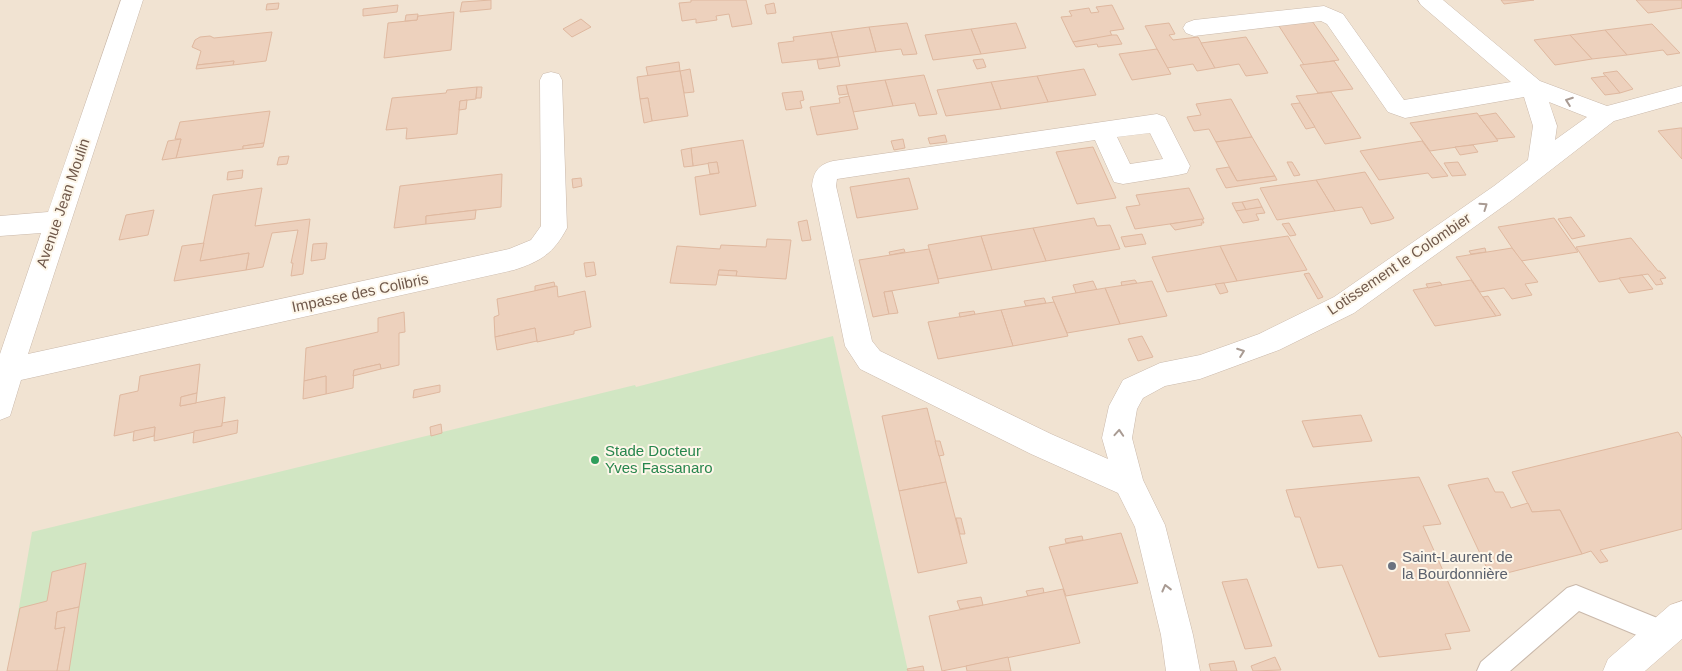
<svg xmlns="http://www.w3.org/2000/svg" width="1682" height="671" font-family="Helvetica,sans-serif">
<style>
.residential{fill:#f1e3d2}
.green{fill:#d1e6c3}
.building{fill:#edd1bd;stroke:#dfb89f}
.lines{fill:none;stroke-linecap:round;stroke-linejoin:round}
.service-casing{stroke:#cab9ab;stroke-width:2}
.minor-casing{stroke:#cab9ab;stroke-width:1}
.secondary-casing{stroke:#cfbbab;stroke-width:1}
.service{fill:#fff;fill-rule:evenodd}
.minor{fill:#fff;fill-rule:evenodd}
.secondary{fill:#fff;fill-rule:evenodd}
.oneway{stroke:#a99b93}
.leisure-dot{fill:#2e9e5b;stroke:#fdf6e9;stroke-width:2}
.worship-dot{fill:#6b7280;stroke:#fdf6e9;stroke-width:2}
.labels{text-anchor:middle;stroke-width:4;stroke-linejoin:round;paint-order:stroke}
.street-label{font-size:15px;fill:#70594b;stroke:#fdf6e9}
.leisure-label{font-size:15px;fill:#27864d;stroke:#fdf6e9;text-anchor:start}
.worship-label{font-size:15px;fill:#5b616d;stroke:#fdf6e9;text-anchor:start}
</style>
<rect width="100%" height="100%" fill="#faf2e3"/>
<rect class="residential" x="0" y="0" width="1682" height="671"/>
<path class="green" d="M833,336L908,671H8L32,532L635,385L636,387Z"/>
<g class="building">
<path d="M491,0V9L460,12L462,2Z"/>
<path d="M691,0H746L752,24L732,27L729,14L716,16L717,20L696,23V19L682,21L679,3L691,2Z"/>
<path d="M1501,0H1534L1504,4Z"/>
<path d="M1636,0H1682V8L1648,13Z"/>
<path d="M279,3L278,9L266,10L267,4Z"/>
<path d="M774,3L776,13L767,14L765,5Z"/>
<path d="M398,5L397,12L363,16V9Z"/>
<path d="M1112,5L1124,29L1110,31L1112,36L1073,42L1061,17L1072,16L1069,11L1089,8L1091,13L1099,12L1096,7Z"/>
<path d="M454,12L451,50L384,58L388,23L417,20L418,16Z"/>
<path d="M418,14L417,20L405,21L406,15Z"/>
<path d="M1310,18L1339,60L1304,65L1277,23Z"/>
<path d="M581,19L591,27L572,37L563,29Z"/>
<path d="M907,23L917,54L903,55L901,49L876,52L869,27Z"/>
<path d="M1016,23L1026,48L981,54L971,29Z"/>
<path d="M1169,23L1175,34L1169,35L1173,40L1198,37L1215,68L1197,71L1193,64L1167,68L1145,26Z"/>
<path d="M1652,24L1680,53L1667,55L1663,50L1627,55L1605,30Z"/>
<path d="M869,27L876,52L838,57L831,32Z"/>
<path d="M971,29L981,54L933,60L925,35Z"/>
<path d="M1605,30L1627,55L1592,59L1570,35Z"/>
<path d="M272,32L266,61L233,65L234,61L197,65L201,51L192,47L195,40L200,37L210,36L214,38Z"/>
<path d="M831,32L838,57L782,63L778,43L794,41L793,37Z"/>
<path d="M1112,35H1117L1122,44L1098,47L1097,44L1076,47L1073,42Z"/>
<path d="M1570,35L1592,59L1555,65L1534,40Z"/>
<path d="M1246,37L1268,73L1246,76L1239,64L1215,68L1201,43Z"/>
<path d="M1157,49L1171,74L1132,80L1119,54Z"/>
<path d="M838,57L840,66L819,69L817,60Z"/>
<path d="M983,59L986,67L977,69L973,60Z"/>
<path d="M234,61L233,65L196,69L197,65Z"/>
<path d="M1334,61L1353,89L1318,93L1300,65Z"/>
<path d="M679,62L680,71L648,76L646,67Z"/>
<path d="M690,69L694,92L684,93L680,71Z"/>
<path d="M1084,69L1096,95L1048,102L1037,76Z"/>
<path d="M680,71L688,116L652,121L648,98L640,99L637,77Z"/>
<path d="M1617,71L1633,89L1620,93L1603,73Z"/>
<path d="M924,75L937,114L919,116L915,103L893,106L885,80Z"/>
<path d="M1037,76L1048,102L1001,109L991,82Z"/>
<path d="M1606,76L1620,93L1605,95L1591,78Z"/>
<path d="M885,80L893,106L853,112L846,85Z"/>
<path d="M991,82L1001,109L946,116L937,90Z"/>
<path d="M846,85L848,94L839,95L837,86Z"/>
<path d="M477,87L476,99L460,101L457,134L406,139L407,128L386,130L392,98L446,93L447,90Z"/>
<path d="M477,87H482L481,98H476Z"/>
<path d="M802,91L804,100L800,101L802,108L786,110L782,93Z"/>
<path d="M1331,92L1350,121L1361,138L1325,144L1296,96Z"/>
<path d="M849,96L858,129L817,135L810,107L840,103L839,98Z"/>
<path d="M648,98L652,121L644,123L640,99Z"/>
<path d="M1231,99L1252,137L1216,142L1209,129L1194,131L1187,117L1201,115L1196,104Z"/>
<path d="M467,100L466,109L459,110L460,101Z"/>
<path d="M1300,103L1315,127L1306,129L1291,104Z"/>
<path d="M270,111L264,143L243,146V149L176,158L181,139H175L180,122Z"/>
<path d="M1477,113L1498,141L1430,151L1410,123Z"/>
<path d="M1496,113L1515,137L1497,139L1479,116Z"/>
<path d="M1680,128H1682V159L1658,131Z"/>
<path d="M945,135L947,142L930,144L928,138Z"/>
<path d="M1252,137L1275,176L1237,181L1216,142Z"/>
<path d="M181,139L176,158L162,160L168,141Z"/>
<path d="M903,139L905,148L894,150L891,141Z"/>
<path d="M743,140L756,206L700,215L695,177L719,173L717,162L693,166L691,148Z"/>
<path d="M1422,141L1448,176L1432,178L1428,173L1379,180L1360,151Z"/>
<path d="M264,143L263,147L243,149V146Z"/>
<path d="M1473,145L1478,152L1460,155L1455,147Z"/>
<path d="M1093,147L1116,198L1077,204L1056,152Z"/>
<path d="M691,148L693,166L684,167L681,150Z"/>
<path d="M289,156L287,164L277,165L279,157Z"/>
<path d="M717,162L719,173L710,174L708,163Z"/>
<path d="M1287,162H1292L1300,175L1294,176Z"/>
<path d="M1458,162L1466,175L1452,176L1444,163Z"/>
<path d="M1229,167L1237,181L1275,176L1277,180L1226,188L1216,169Z"/>
<path d="M243,170L242,178L227,180L228,172Z"/>
<path d="M1365,172L1394,218L1390,220L1371,224L1362,207L1335,211L1316,180Z"/>
<path d="M502,174L501,207L426,216V224L394,228L400,186Z"/>
<path d="M581,178L582,186L573,188L572,179Z"/>
<path d="M909,178L918,209L857,218L850,187Z"/>
<path d="M1316,180L1335,211L1277,220L1260,188Z"/>
<path d="M262,188L255,226L310,219L303,274L291,276L293,263H291L298,230L272,233L263,267L246,270L249,253L200,261L213,195Z"/>
<path d="M1189,188L1204,219L1135,229L1126,207L1140,205L1136,195Z"/>
<path d="M1258,199L1262,207L1246,210L1242,202Z"/>
<path d="M1242,202L1246,210L1236,211L1232,203Z"/>
<path d="M1262,207L1265,213L1256,214L1259,220L1243,223L1236,211Z"/>
<path d="M154,210L148,235L119,240L126,215Z"/>
<path d="M476,210L475,219L426,224V216Z"/>
<path d="M1571,217L1585,236L1572,239L1558,219Z"/>
<path d="M1094,218L1097,226L1110,225L1120,249L1046,261L1033,228Z"/>
<path d="M1554,218L1578,252L1521,261L1498,227Z"/>
<path d="M1202,219L1204,223H1201L1202,225L1175,230L1170,224Z"/>
<path d="M807,220L811,240L802,241L798,222Z"/>
<path d="M1289,223L1296,235L1290,236L1282,224Z"/>
<path d="M1033,228L1046,261L992,270L981,236Z"/>
<path d="M1142,234L1146,244L1125,247L1121,237Z"/>
<path d="M981,236L992,270L938,279L928,245Z"/>
<path d="M1288,236L1307,270L1237,281L1220,246Z"/>
<path d="M1631,238L1658,271H1660L1666,278L1660,279L1663,284L1656,285L1648,274L1599,282L1576,247Z"/>
<path d="M767,239L791,240L786,279L736,276L737,271L719,270L716,285L670,283L677,246L720,249L721,245L766,247Z"/>
<path d="M204,243L200,261L249,253L246,270L174,281L182,246Z"/>
<path d="M327,243L325,259L311,261L313,244Z"/>
<path d="M1220,246L1237,281L1167,292L1152,257Z"/>
<path d="M1485,248L1486,252L1471,254L1469,251Z"/>
<path d="M1512,248L1538,282L1525,284L1532,295L1512,299L1504,288L1480,292L1456,257Z"/>
<path d="M904,249L905,252L890,255L889,252Z"/>
<path d="M929,249L939,283L884,292L889,314L873,317L859,260Z"/>
<path d="M594,262L596,275L586,277L584,263Z"/>
<path d="M719,270L737,271L736,276L718,275Z"/>
<path d="M1309,273L1323,297L1318,299L1304,274Z"/>
<path d="M1642,275L1653,289L1629,293L1619,278Z"/>
<path d="M1135,280L1137,283L1122,286L1121,282Z"/>
<path d="M1471,280L1496,316L1435,326L1413,290Z"/>
<path d="M1093,281L1097,290L1076,293L1073,285Z"/>
<path d="M1152,281L1167,316L1120,324L1105,288Z"/>
<path d="M554,282L555,286L535,291V286Z"/>
<path d="M1440,282L1442,285L1428,288L1426,284Z"/>
<path d="M1224,283L1228,292L1220,294L1215,284Z"/>
<path d="M557,286L558,297L585,291L591,327L574,331V334L537,342L535,328L495,337L494,317L499,315L497,299Z"/>
<path d="M1105,288L1120,324L1067,333L1052,297Z"/>
<path d="M892,291L898,313L889,314L884,292Z"/>
<path d="M1488,296L1501,315L1496,316L1483,297Z"/>
<path d="M1044,298L1046,303L1026,306L1024,301Z"/>
<path d="M1054,302L1068,336L1013,346L1001,310Z"/>
<path d="M1001,310L1013,346L938,359L928,322Z"/>
<path d="M974,311L975,314L960,317L959,313Z"/>
<path d="M404,312L405,332L399,333V365L381,369L380,364L354,370L353,388L326,394V376L304,381L306,348L378,332V318Z"/>
<path d="M535,328L537,341L497,350L495,337Z"/>
<path d="M1142,336L1153,357L1138,361L1128,339Z"/>
<path d="M200,364L197,393L181,397L180,406L225,397L222,426L154,441L155,427L114,436L120,395L138,391L140,376Z"/>
<path d="M380,364L381,369L353,376L354,370Z"/>
<path d="M326,376V394L303,399L304,381Z"/>
<path d="M440,385V392L413,398L414,390Z"/>
<path d="M197,393L196,403L180,406L181,397Z"/>
<path d="M927,408L946,482L899,491L882,416Z"/>
<path d="M1361,415L1372,441L1313,447L1302,421Z"/>
<path d="M238,420L237,433L193,443L194,431L222,426V423Z"/>
<path d="M441,424L442,433L431,436L430,427Z"/>
<path d="M155,427L154,436L133,441L134,431Z"/>
<path d="M1678,432L1682,438V529L1600,550L1608,561L1600,563L1591,551L1582,554L1560,510L1532,512L1512,472Z"/>
<path d="M935,441H940L944,455L939,456Z"/>
<path d="M1419,477L1441,524L1423,526L1470,631L1445,634L1451,649L1379,657L1342,565L1318,568L1300,517H1295L1286,490Z"/>
<path d="M1488,478L1495,492H1503L1511,508L1528,503L1532,512L1560,510L1582,554L1491,577L1448,485Z"/>
<path d="M946,482L967,563L918,573L899,491Z"/>
<path d="M956,518H961L965,534H960Z"/>
<path d="M1121,533L1138,583L1066,596L1049,547Z"/>
<path d="M1082,536L1083,540L1066,543L1065,539Z"/>
<path d="M86,563L79,607L57,612L55,629L65,627L57,671H7L20,608L47,601L52,572Z"/>
<path d="M1247,579L1272,646L1245,649L1222,582Z"/>
<path d="M1043,588L1044,593L1028,596L1026,591Z"/>
<path d="M1063,589L1080,643L942,671L929,616Z"/>
<path d="M981,597L983,605L960,609L957,601Z"/>
<path d="M79,607L69,671H57L65,627L55,629L57,612Z"/>
<path d="M1008,657L1011,671H967L966,666Z"/>
<path d="M1275,657L1281,670L1253,671L1251,666Z"/>
<path d="M1234,661L1237,671H1211L1209,664Z"/>
<path d="M923,666L924,671H908L907,669Z"/>
</g>
<g class="lines">
<defs>
<path id="service" d="M1576,585L1672,624L1676,633L1672,642L1663,646L1579,611L1510,671H1477L1481,662L1567,588Z"/>
<g id="minor">
<path d="M121,0H143L28,354L509,249L531,240L541,226L540,80L543,74L551,72L559,74L562,80L567,228C553,254 541,261 514,270L21,380L10,416L0,420V354L41,233L0,236V216L48,212Z"/>
<path d="M1418,0H1443L1540,81L1607,106L1682,86V102L1614,121L1512,200L1354,313L1279,350L1200,379L1165,386L1143,398L1137,409L1132,438L1143,480L1165,525L1193,635L1200,671H1166L1161,635L1135,527L1118,493L1031,454L860,369L845,346L812,186C814,171 818,165 833,161L1157,114L1165,117L1190,166L1187,173L1178,175L1123,184L1114,182L1095,140L837,179L836,186L872,341L880,351L1051,434L1108,459L1102,438L1109,406L1123,380L1160,363L1200,355L1259,334L1334,297L1494,186L1528,160L1533,126L1524,97L1405,118L1388,112L1327,24L1321,21L1194,36L1186,33L1183,28L1186,23L1194,20L1324,6L1343,14L1404,100L1511,82L1421,5ZM1549,102L1587,117L1555,140L1557,126ZM1150,133L1163,159L1130,164L1117,137Z"/>
</g>
<path id="secondary" d="M1682,601V639L1645,671H1603L1608,659L1670,605Z"/>
</defs>
<use href="#service" class="service-casing"/>
<use href="#minor" class="minor-casing"/>
<use href="#secondary" class="secondary-casing"/>
<use href="#service" class="service"/>
<use href="#minor" class="minor"/>
<use href="#secondary" class="secondary"/>
</g>
<defs><path id="oneway-chevron" d="M-2-3.5L2.5 0L-2 3.5" fill="none" stroke-width="1.6" stroke-linecap="round" stroke-linejoin="round" transform="scale(1.25)"/></defs>
<g class="oneway">
<use href="#oneway-chevron" transform="translate(1569 101) rotate(-160)"/>
<use href="#oneway-chevron" transform="translate(1484 206) rotate(-35)"/>
<use href="#oneway-chevron" transform="translate(1241 352) rotate(-20)"/>
<use href="#oneway-chevron" transform="translate(1119 433) rotate(-86)"/>
<use href="#oneway-chevron" transform="translate(1166 588) rotate(-104)"/>
</g>
<circle class="leisure-dot" cx="595" cy="460" r="5"/>
<circle class="worship-dot" cx="1392" cy="566" r="5"/>
<g class="labels">
<g class="street-label">
<text transform="translate(63 203) rotate(-71)" y="5">Avenue Jean Moulin</text>
<text transform="translate(1399 264) rotate(-34)" y="5">Lotissement le Colombier</text>
<text transform="translate(360 293) rotate(-12)" y="5">Impasse des Colibris</text>
</g>
<g class="leisure-label">
<text x="605" y="456">Stade Docteur<tspan x="605" dy="17">Yves Fassanaro</tspan></text>
</g>
<g class="worship-label">
<text x="1402" y="562">Saint-Laurent de<tspan x="1402" dy="17">la Bourdonnière</tspan></text>
</g>
</g>
</svg>
